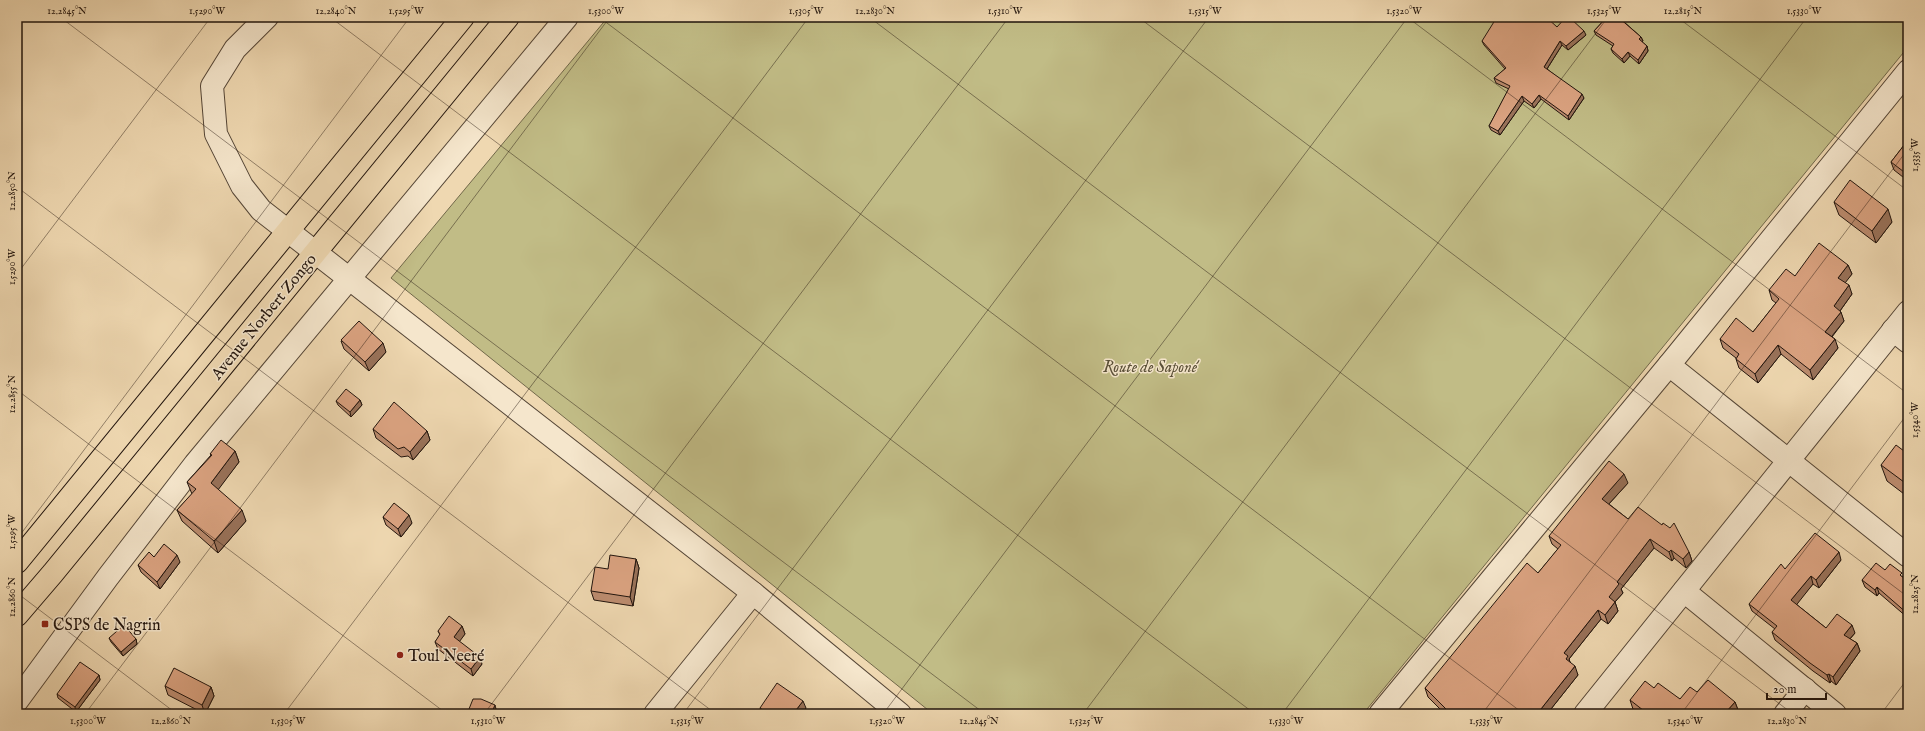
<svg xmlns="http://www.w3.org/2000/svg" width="1925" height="731" font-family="'IM FELL English',serif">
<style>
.green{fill:#c1bc86;stroke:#71684a}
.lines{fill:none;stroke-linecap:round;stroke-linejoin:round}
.minor-casing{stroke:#544536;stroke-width:24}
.major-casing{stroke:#21140d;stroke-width:24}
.minor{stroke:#f5e6cc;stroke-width:22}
.major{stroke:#efd8b1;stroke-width:22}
.wall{fill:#bc8c6f;stroke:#21140d}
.shaded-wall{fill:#99725a;stroke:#21140d}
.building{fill:#dba381;stroke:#21140d}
.ticks{fill:none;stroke:#21140d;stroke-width:1;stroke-opacity:0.45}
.poi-dot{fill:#8f2418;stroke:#f5e6cc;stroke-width:1.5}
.labels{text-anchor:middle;stroke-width:3;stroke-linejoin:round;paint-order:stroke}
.street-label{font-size:16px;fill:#21140d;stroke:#f5e6cc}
.park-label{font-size:16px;font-style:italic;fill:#594f37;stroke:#f5e6cc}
.poi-label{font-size:16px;fill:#21140d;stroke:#f5e6cc;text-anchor:start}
.neatline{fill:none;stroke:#21140d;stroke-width:1.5}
.ticks-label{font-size:10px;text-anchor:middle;fill:#21140d}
</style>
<rect width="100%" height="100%" fill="#efd8b1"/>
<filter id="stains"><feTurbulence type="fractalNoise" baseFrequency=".005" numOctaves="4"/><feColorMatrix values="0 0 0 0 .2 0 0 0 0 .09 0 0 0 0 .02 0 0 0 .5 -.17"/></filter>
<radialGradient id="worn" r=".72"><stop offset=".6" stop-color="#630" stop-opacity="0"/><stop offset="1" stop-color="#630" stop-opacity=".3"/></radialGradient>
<path class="green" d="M608,17H1908V47L1363,714H933L391,278Z"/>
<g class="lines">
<defs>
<g id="minor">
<path d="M267,17L235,49L212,86L216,134L242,186L261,210L753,593L900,714"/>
<path d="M1893,330L1908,342"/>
<path d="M1669,365L1908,556"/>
<path d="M1684,591L1835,714"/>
<path d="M17,701L108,577L195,464L567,17"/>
<path d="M655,714L753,593"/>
<path d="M1380,714L1669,365L1908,71"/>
<path d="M1585,714L1908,312"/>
<path d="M1785,714L1805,689"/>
</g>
<g id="major">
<path d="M17,562L463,17"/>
<path d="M17,615L53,573L508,17"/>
</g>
</defs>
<use href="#minor" class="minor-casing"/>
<use href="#major" class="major-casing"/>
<use href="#minor" class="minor"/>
<use href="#major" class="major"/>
</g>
<g class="wall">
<path d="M1607,17H1626L1623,21L1641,37L1643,41L1642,42L1647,46L1648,51L1639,64L1630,56L1624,63L1613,53L1611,49L1613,46L1596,35L1594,31Z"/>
<path d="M1557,27L1586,35L1568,50L1562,45L1547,69L1584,98L1569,120L1541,99L1534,108L1524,101L1500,135L1491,130L1489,126L1509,89L1496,83L1494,78L1505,69L1484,45L1482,41Z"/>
<path d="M1908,140V181L1894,170L1891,162Z"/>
<path d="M1834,202L1892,222L1876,243L1839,215Z"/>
<path d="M1848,265L1852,274L1845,282L1852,294L1840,311L1844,321L1832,337L1838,348L1813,380L1781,354L1758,383L1739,368L1736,359V358L1723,348L1720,339L1753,332L1776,303L1772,300L1769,290L1795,276Z"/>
<path d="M341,341L386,352L369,371L344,349Z"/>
<path d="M360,400L362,405L351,417L338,405L336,401Z"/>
<path d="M373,429L427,431L430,440L413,460L408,456L401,457L376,438Z"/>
<path d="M235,451L239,462L218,489L246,521L218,553L182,521L177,510L192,494L187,482L211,455L210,454Z"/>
<path d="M1908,454V497L1887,481L1881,465Z"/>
<path d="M1628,483L1609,504L1628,519L1689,552L1692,561L1686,568L1674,558L1672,561L1654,548L1621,589L1623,593L1615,602L1618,611L1608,624L1601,619L1569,659L1570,662L1578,675L1547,714H1445L1428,697L1425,688L1538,573L1558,549L1552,544L1549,536Z"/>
<path d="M383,517L412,523L401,537L386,525Z"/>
<path d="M154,557L180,562L160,589L141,572L138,565Z"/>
<path d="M636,559L639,568L633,606L594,600L591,591L608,569Z"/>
<path d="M1841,560L1819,588L1813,584L1796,604L1826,628L1855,633L1850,639L1857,643L1860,651L1836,685L1831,681L1830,683L1813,671L1775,640L1772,632L1775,629L1752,611L1749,604L1785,569Z"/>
<path d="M1885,570L1903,577L1908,581V618L1879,593L1877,596L1865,587L1862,580Z"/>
<path d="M462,626L465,634L459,641L482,664L473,676L438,649L435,642L440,635L438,631Z"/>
<path d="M109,638L136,639L137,644L123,656L111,642Z"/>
<path d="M99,675L100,680L76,712L58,698L57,694Z"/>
<path d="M165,686L211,687L214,696L205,714L168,695Z"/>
<path d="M1654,688L1680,699L1697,692L1735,702L1738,710L1735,714H1640L1633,709L1630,700Z"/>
<path d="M760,708H806L802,714H762Z"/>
</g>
<g class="shaded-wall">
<path d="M1620,17H1626L1622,22Z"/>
<path d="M1584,31L1586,35L1568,50L1566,46Z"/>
<path d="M1641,37L1643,41L1640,44L1639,39Z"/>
<path d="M1560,41L1562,45L1545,72L1544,67Z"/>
<path d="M1647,46L1648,51L1639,64L1638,60Z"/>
<path d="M1628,52L1630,56L1624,63L1622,59Z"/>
<path d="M1582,94L1584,98L1569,120L1568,116Z"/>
<path d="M1539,95L1541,99L1534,108L1532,104Z"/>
<path d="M1522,96L1524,101L1500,135L1498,131Z"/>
<path d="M1888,209L1892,222L1876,243L1872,231Z"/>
<path d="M1848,265L1852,274L1842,287L1838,278Z"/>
<path d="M1849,285L1852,294L1837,315L1834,306Z"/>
<path d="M1841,312L1844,321L1828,341L1825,332Z"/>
<path d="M1835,339L1838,348L1813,380L1810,370Z"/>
<path d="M383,343L386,352L369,371L365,362Z"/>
<path d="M1778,345L1781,354L1758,383L1755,374Z"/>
<path d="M360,400L362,405L351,417L350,412Z"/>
<path d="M427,431L430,440L413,460L410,452Z"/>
<path d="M235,451L239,462L215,494L211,483Z"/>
<path d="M1624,474L1628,483L1606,507L1602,499Z"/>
<path d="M242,510L246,521L218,553L214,541Z"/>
<path d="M409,515L412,523L401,537L398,529Z"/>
<path d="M1650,539L1654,548L1621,589L1623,593L1612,605L1609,597L1617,582Z"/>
<path d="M1671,550L1674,558L1672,561L1669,552Z"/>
<path d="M1689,552L1692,561L1686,568L1683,559Z"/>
<path d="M1839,552L1841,560L1819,588L1816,580Z"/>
<path d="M177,555L180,562L160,589L157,582Z"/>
<path d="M636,559L639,568L633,606L630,597Z"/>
<path d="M1811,576L1813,584L1794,608L1791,600Z"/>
<path d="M1877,587L1879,593L1877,596L1875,590Z"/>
<path d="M1615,602L1618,611L1608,624L1605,615Z"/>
<path d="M1598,610L1601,619L1569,659L1571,665L1569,668L1564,653Z"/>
<path d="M1852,625L1855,633L1847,642L1844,635Z"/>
<path d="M462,626L465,634L457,645L454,637Z"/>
<path d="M136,639L137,644L123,656L121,652Z"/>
<path d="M1857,643L1860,651L1836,685L1833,677Z"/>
<path d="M480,657L482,664L473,676L471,669Z"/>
<path d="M1575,666L1578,675L1547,714H1537Z"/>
<path d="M1829,674L1831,681L1830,683L1827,675Z"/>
<path d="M99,675L100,680L76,712L75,707Z"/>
<path d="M211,687L214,696L205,714L202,705Z"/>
<path d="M803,701L806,708L802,714H793Z"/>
<path d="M1735,702L1738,710L1735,714H1726L1725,713Z"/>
<path d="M495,705L496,709L494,714H491Z"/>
</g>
<g class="building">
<path d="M1497,17H1546L1557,27L1566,17H1569L1584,31L1566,46L1560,41L1544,67L1582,94L1568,116L1539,95L1532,104L1522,96L1498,131L1489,126L1510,86L1494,78L1506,68L1482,41Z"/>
<path d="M1607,17H1618L1641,37L1639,39L1647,46L1638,60L1628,52L1622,59L1611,49L1614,44L1594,31Z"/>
<path d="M1908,140V175L1891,162Z"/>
<path d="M1850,180L1888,209L1872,231L1834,202Z"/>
<path d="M1819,243L1848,265L1838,278L1849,285L1834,306L1841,312L1825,332L1835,339L1810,370L1778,345L1755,374L1736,359L1739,354L1720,339L1736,318L1753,332L1779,299L1769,290L1786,269L1795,276Z"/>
<path d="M359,321L383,343L365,362L341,340Z"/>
<path d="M346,389L360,400L350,412L336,401Z"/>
<path d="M394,402L427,431L410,452L404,447L398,449L373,429Z"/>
<path d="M221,440L235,451L211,483L242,510L214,541L177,510L196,489L187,482L212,455L210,454Z"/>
<path d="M1896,445L1908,454V485L1881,465Z"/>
<path d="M1609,461L1624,474L1602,499L1628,519L1638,507L1662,525L1663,523L1670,528L1674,523L1689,552L1683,559L1671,550L1669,552L1650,539L1617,582L1619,584L1609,597L1615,602L1605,615L1598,610L1564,653L1568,656L1566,659L1575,666L1537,714H1454L1452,713L1451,714L1425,688L1527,563L1538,573L1561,545L1549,536Z"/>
<path d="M394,503L409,515L398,529L383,517Z"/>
<path d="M1815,533L1839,552L1816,580L1811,576L1791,600L1826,628L1837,614L1852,625L1844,635L1857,643L1833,677L1829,674L1827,675L1810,663L1772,632L1777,626L1749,604L1781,564L1785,569Z"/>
<path d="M164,544L177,555L157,582L138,565L149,552L154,557Z"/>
<path d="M610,555L636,559L630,597L591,591L595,567L608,569Z"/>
<path d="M1876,563L1885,570L1890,564L1902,573L1900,575L1908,581V614L1877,587L1875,590L1862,580Z"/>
<path d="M449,616L462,626L454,637L480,657L471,669L435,642L440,634L438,631Z"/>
<path d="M124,625L136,639L121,652L109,638Z"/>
<path d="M80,662L99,675L75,707L57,694Z"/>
<path d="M174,668L211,687L202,705L165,686Z"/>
<path d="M1708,680L1735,702L1725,713L1726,714H1648L1630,700L1645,681L1654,688L1658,683L1680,699L1690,687L1697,692Z"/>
<path d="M777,683L803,701L793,714H769L760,708Z"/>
<path d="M473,699H481L495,705L491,714H467Z"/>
<path d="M1809,712L1812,714H1807Z"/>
</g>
<path class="ticks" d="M60,17L985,714M330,17L1255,714M599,17L1524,714M869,17L1793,714M1138,17L1908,597M1407,17L1908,394M1677,17L1908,191M17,187L716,714M17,274L211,17M17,390L447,714M17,539L410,17M17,593L177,714M85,714L610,17M284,714L809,17M484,714L1009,17M683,714L1209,17M883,714L1408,17M1083,714L1608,17M1282,714L1807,17M1482,714L1908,149M1681,714L1908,413M1881,714L1908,678"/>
<g class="poi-dot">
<rect x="41" y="620" width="8" height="8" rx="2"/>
<circle cx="400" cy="655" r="4"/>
</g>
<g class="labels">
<g class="street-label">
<text transform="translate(263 316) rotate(-51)" y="6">Avenue Norbert Zongo</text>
</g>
<g class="park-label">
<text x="1150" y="372">Route de Saponé</text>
</g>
<g class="poi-label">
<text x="53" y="630">CSPS de Nagrin</text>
<text x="408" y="661">Toul Neeré</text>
</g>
</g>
<rect width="1925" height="731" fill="none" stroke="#efd8b1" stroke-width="44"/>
<path d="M1767 693v6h59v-6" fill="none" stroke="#21140d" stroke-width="2"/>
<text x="1773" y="693" font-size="12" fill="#21140d" stroke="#f5e6cc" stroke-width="3" paint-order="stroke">20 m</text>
<rect x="22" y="22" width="1881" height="687" class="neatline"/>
<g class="ticks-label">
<text x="67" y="14">12.2845°N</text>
<text x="207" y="14">1.5290°W</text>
<text x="336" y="14">12.2840°N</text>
<text x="406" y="14">1.5295°W</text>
<text x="606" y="14">1.5300°W</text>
<text x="806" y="14">1.5305°W</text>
<text x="875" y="14">12.2830°N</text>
<text x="1005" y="14">1.5310°W</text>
<text x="1205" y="14">1.5315°W</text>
<text x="1404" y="14">1.5320°W</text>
<text x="1604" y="14">1.5325°W</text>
<text x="1683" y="14">12.2815°N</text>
<text x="1804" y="14">1.5330°W</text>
<text transform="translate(1914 155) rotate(-90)" y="4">1.5335°W</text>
<text transform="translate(11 191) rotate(-90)" y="4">12.2850°N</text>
<text transform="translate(11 267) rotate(-90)" y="4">1.5290°W</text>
<text transform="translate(11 394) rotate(-90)" y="4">12.2855°N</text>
<text transform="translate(1914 420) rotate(-90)" y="4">1.5340°W</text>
<text transform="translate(11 532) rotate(-90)" y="4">1.5295°W</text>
<text transform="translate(1914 594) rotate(-90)" y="4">12.2825°N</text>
<text transform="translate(11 597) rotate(-90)" y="4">12.2860°N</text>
<text x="88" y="724">1.5300°W</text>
<text x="171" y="724">12.2860°N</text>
<text x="288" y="724">1.5305°W</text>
<text x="488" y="724">1.5310°W</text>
<text x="687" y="724">1.5315°W</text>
<text x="887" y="724">1.5320°W</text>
<text x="979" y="724">12.2845°N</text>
<text x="1086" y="724">1.5325°W</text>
<text x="1286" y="724">1.5330°W</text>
<text x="1486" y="724">1.5335°W</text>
<text x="1685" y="724">1.5340°W</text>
<text x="1787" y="724">12.2830°N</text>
</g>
<rect width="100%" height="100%" filter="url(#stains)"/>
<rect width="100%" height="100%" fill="url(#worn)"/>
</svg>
